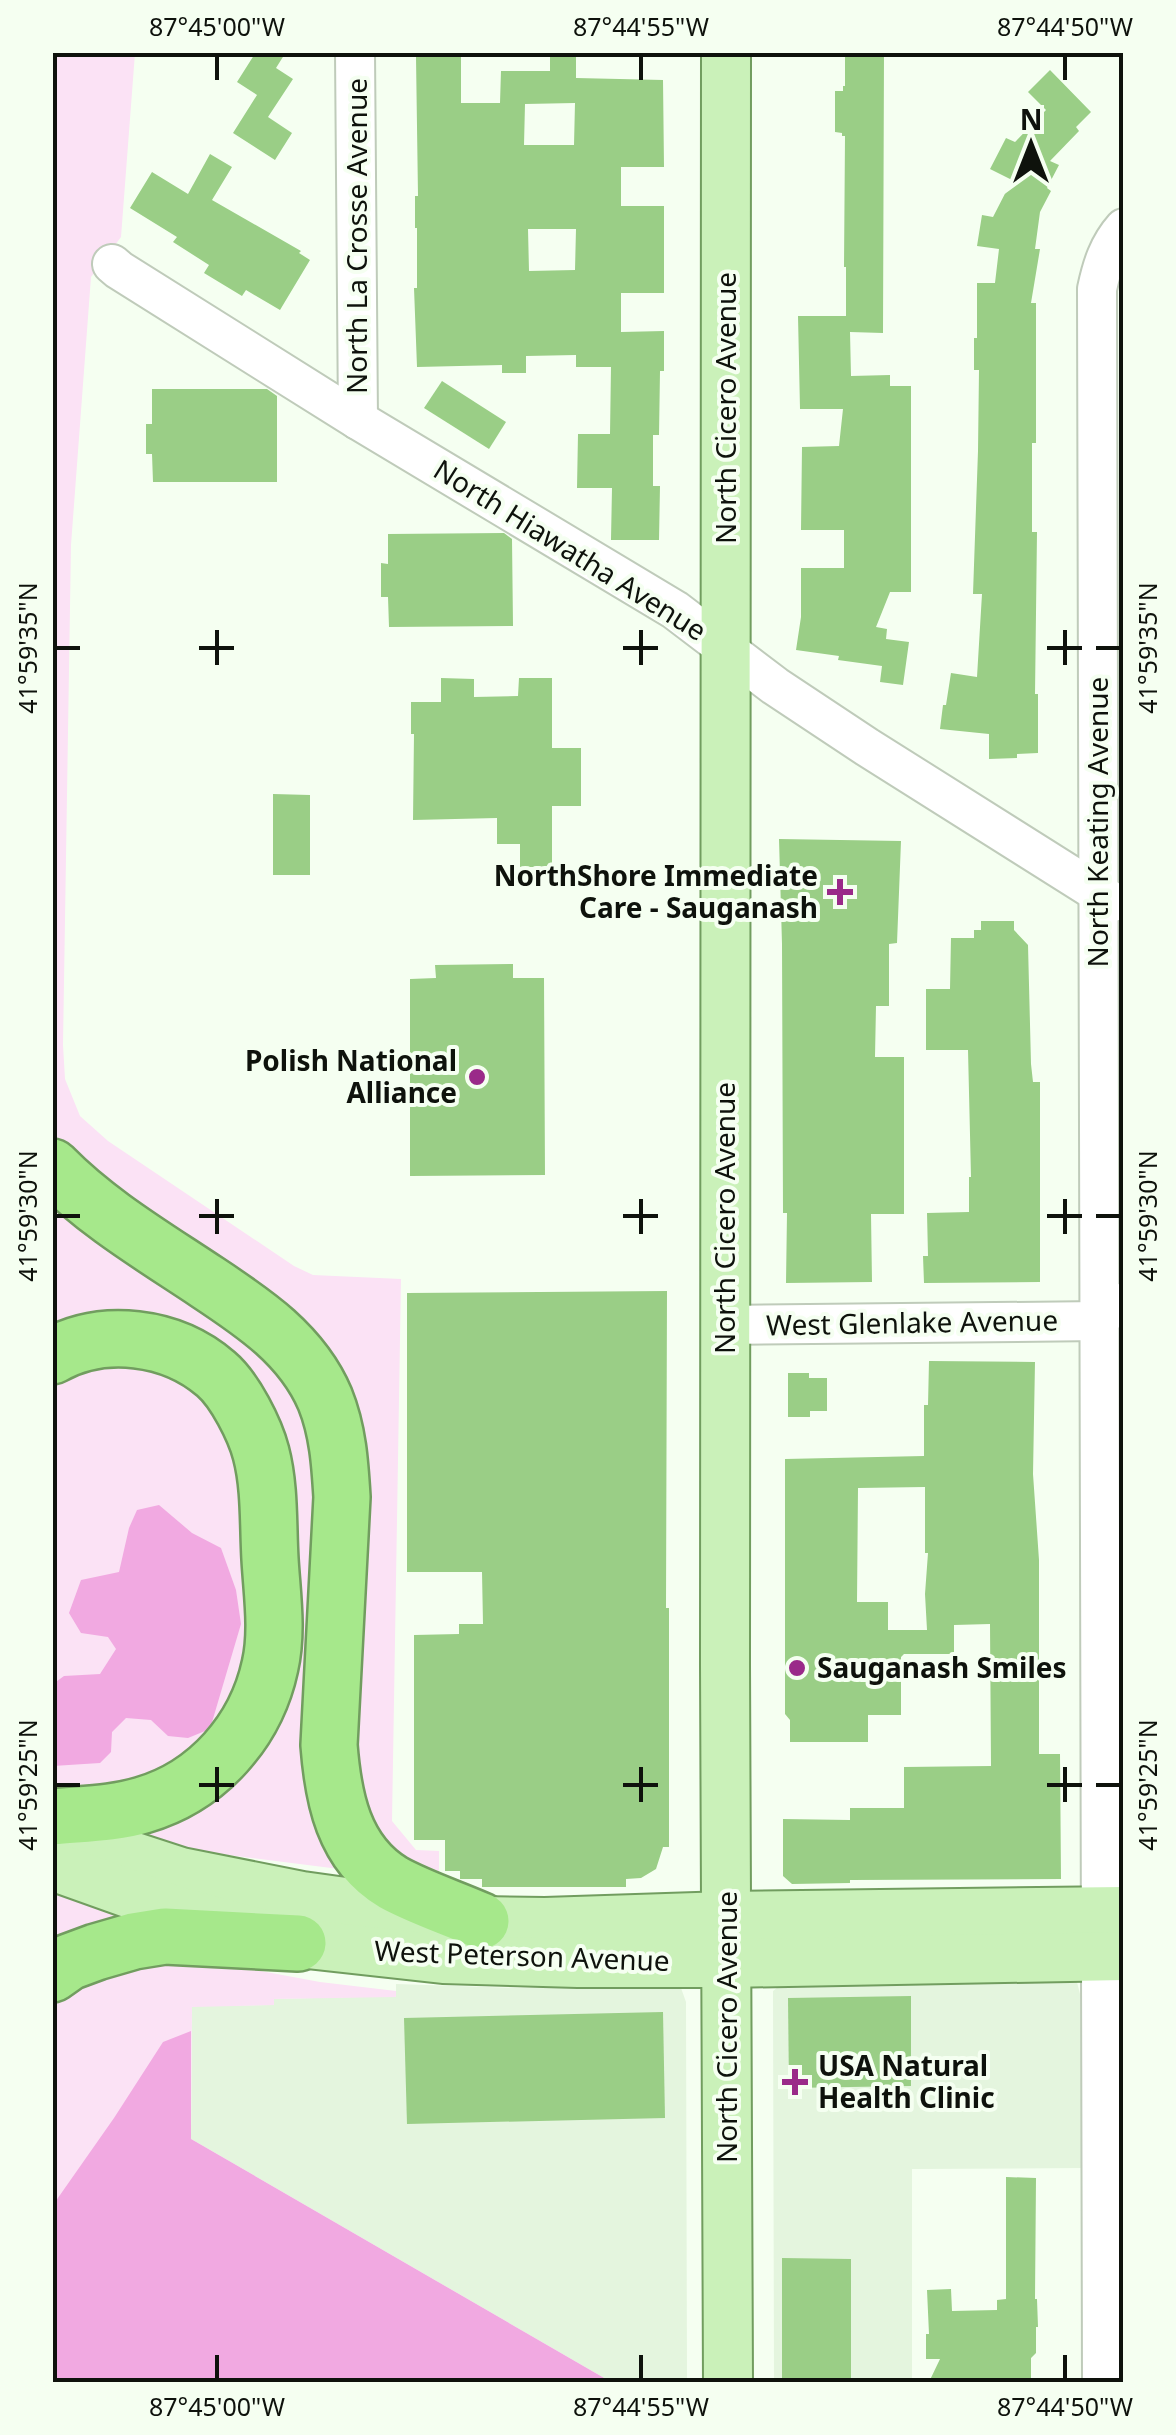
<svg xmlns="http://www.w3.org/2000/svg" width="1176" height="2435" font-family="'Noto Sans',sans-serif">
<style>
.built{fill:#e4f5de}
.green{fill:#fbe2f5}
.forest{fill:#f1a9e1}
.building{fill:#9ace86;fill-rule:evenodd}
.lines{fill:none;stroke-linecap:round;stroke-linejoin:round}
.minor-casing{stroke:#bfcbba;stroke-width:42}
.major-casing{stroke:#719d5f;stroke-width:52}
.highway-casing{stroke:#719d5f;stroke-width:60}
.minor{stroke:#fff;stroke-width:38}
.major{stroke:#caf1b9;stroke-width:48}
.highway{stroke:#a6e88b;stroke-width:55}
.ticks{fill:none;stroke:#0e120c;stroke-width:4}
.poi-dot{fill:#9a2a89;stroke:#f5fff1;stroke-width:4}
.labels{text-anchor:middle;stroke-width:8;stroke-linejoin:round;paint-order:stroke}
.street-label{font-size:28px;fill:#0e120c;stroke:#f5fff1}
.poi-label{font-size:28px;font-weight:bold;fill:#0e120c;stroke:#f5fff1;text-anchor:end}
.neatline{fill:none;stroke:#0e120c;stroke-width:4}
.ticks-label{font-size:25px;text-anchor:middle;fill:#0e120c}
</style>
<rect width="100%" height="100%" fill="#f5fff1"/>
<g class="built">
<path d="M1071,1979L1077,1982L1080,1994L1083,2168L912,2169V2382H774L773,1991L782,1984Z"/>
<path d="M396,1984L518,1988L673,1984L681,1988L686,2002L687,2382H611L191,2139L192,2006L273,2005V1999L396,1996Z"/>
</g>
<g class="green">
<path d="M52,53H135L121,237L91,277L71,545L63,1045L65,1079L80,1116L108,1141L294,1266L313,1275L401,1279L392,1821L416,1850L439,1851V1882L423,1876L357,1824L347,1420L53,1143Z"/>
<path d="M53,1190L191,1288L311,1404L347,1870L196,1851L125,1832L246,1752L256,1404L53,1337Z"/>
<path d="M114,1357L187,1378L236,1442L252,1578L242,1689L200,1759L166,1777L53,1792V1374Z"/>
<path d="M52,1892L119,1916L121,1927L53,1953Z"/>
<path d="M123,1957L239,1967L320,1982L396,1991V1997L274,1999V2005L192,2007L191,2139L611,2382H53V1996Z"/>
</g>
<g class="forest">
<path d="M159,1505L192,1533L221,1548L236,1590L241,1624L210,1729L188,1738L168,1736L151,1720L126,1718L112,1732L111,1752L100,1763L53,1766V1684L64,1676L100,1674L116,1649L108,1637L81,1633L69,1613L81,1580L119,1572L129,1528L137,1510Z"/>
<path d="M191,2031V2139L611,2382H53V2205L114,2118L163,2042Z"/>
</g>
<g class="building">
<path d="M256,52H286L276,68L293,79L268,117L292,133L275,160L233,133L257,95L237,82Z"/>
<path d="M550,52H576V78L663,80L664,167H621V206H664V293H621V332L664,331V371H660L659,435H653V486H660L659,540H611L612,488H577L578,434H610L611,367H576V355L526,356V373H502V365L417,367L414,288H417V228H415V196H418L416,57H461V103H500L501,71H550ZM575,103L574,145H524L525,104ZM528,229H576L575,270L529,271Z"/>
<path d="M845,52H884L883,333L850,332L851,376L890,375V386H911V592H890L876,627L887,629L886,639L909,642L903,685L880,682L882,666L838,660L839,656L796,650L801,617V568H844V530H801L802,447L839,446L843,409H800L798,316H846V267H844L845,136H842V133L835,132V91H843V86H845Z"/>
<path d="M1050,70L1091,112L1076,127L1079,131L1050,161L1059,165L1047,188L1051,191L1040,212L1035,249H1040L1031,303H1036V443H1032V532H1037L1035,694H1038V753L1017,754V758L989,759V734L940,729L943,705H946L951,673L977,677L982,594H973L978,451L979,370H974V338H977V283H995L999,249L977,246L982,215L993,217L1012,180L990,169L1006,138L1015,142L1046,110L1028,92Z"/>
<path d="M210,154L232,167L212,200L301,251L299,253L310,260L280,310L246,290L242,296L204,273L209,265L173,242L177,237L130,208L152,172L188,194Z"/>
<path d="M442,381L506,422L489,449L424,408Z"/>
<path d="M152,389H267L277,396V482H153L152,454H146V424H152Z"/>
<path d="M504,533L512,539L513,626L389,627L388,597H381V563L388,564V534Z"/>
<path d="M441,678L474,679V697L518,696L519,678H552V748H581V806H552V867H520V844H497V818L413,820L414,734H411V702H441Z"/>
<path d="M273,794L310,795V875H273Z"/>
<path d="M779,839L901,841L897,943L889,944V1006H876L875,1057H904V1214H871L872,1282L786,1283L787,1213H783L782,944Z"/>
<path d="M981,921H1014V930L1028,945L1031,1064L1033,1082H1040V1282L924,1283L923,1256H928L927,1213L969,1212V1177H971L968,1050H926V989H950L951,938H974V930H981Z"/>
<path d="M513,964V978H544L545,1175L410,1176V979L436,978L435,965Z"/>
<path d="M667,1291L666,1608H669V1847H663L656,1869L641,1878L626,1879V1887H482V1879H460V1871H445V1840H414V1635L459,1634V1624H483L482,1572H407V1293Z"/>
<path d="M929,1361L1035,1362L1033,1474L1039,1560V1754H1060L1061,1879L850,1880V1883L792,1884L783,1876V1819L850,1820V1808H904V1767L991,1766L990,1624L954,1625V1654H904L901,1657V1715H868V1742H790V1720L785,1714V1459L924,1456V1405H928ZM925,1487V1553H928L925,1594L927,1630H888V1602H857L858,1488Z"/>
<path d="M788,1373H809V1378H827V1411H810V1417H788Z"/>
<path d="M911,1996V2086L789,2088L788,1998Z"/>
<path d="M663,2012L665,2118L407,2124L404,2018Z"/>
<path d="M1006,2177L1036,2178L1035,2299H1037L1038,2327H1036V2353L1031,2358V2382H929L940,2359H926V2334H929L927,2290L951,2289L952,2311L997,2310V2300L1006,2299Z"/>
<path d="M782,2258L851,2259V2382H782Z"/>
</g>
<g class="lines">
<defs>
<g id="minor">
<path d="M355,52L358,420"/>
<path d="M112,264L119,270L358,420L675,610L775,686L867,747L1113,902"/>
<path d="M725,1325L1100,1321L1112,1302"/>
<path d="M1102,2382L1097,289C1102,266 1108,246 1124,228"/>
</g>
<g id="major">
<path d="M726,52L725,1665L728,2382"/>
<path d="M52,1830L181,1872L302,1896L481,1921L545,1922L727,1916L1124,1911"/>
<path d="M52,1866L181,1912L298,1943L443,1959L578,1963H727L1124,1956"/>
</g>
<g id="highway">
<path d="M52,1167C97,1213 153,1246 207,1282C254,1313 302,1345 325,1399C338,1431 340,1464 342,1497L329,1745C333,1797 343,1853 393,1883C418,1897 454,1909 481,1921"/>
<path d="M52,1356C103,1327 172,1336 216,1374C235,1390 255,1430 261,1453C270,1487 268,1525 270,1559C272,1594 278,1631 270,1666C256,1731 208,1786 143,1805C114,1814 83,1814 52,1817"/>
<path d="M52,1974L69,1962L96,1952L134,1941L165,1936L298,1943"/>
</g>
</defs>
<use href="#minor" class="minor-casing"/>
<use href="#major" class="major-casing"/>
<use href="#highway" class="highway-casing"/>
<use href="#minor" class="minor"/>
<use href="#major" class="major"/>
<use href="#highway" class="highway"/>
</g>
<path class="ticks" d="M217,55V80M641,55V80M1065,55V80M217,630V665M641,630V665M1065,630V665M55,648H80M199,648H234M623,648H658M1047,648H1082M1096,648H1121M217,1199V1234M641,1199V1234M1065,1199V1234M55,1216H80M199,1216H234M623,1216H658M1047,1216H1082M1096,1216H1121M217,1767V1802M641,1767V1802M1065,1767V1802M55,1785H80M199,1785H234M623,1785H658M1047,1785H1082M1096,1785H1121M217,2355V2380M641,2355V2380M1065,2355V2380"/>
<g class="poi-dot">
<path d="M835 877h10v10h10v10h-10v10h-10v-10h-10v-10h10z"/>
<circle cx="477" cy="1077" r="10"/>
<circle cx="797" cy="1668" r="10"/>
<path d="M790 2067h10v10h10v10h-10v10h-10v-10h-10v-10h10z"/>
</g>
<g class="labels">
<g class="street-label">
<text transform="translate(357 236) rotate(-90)" y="10">North La Crosse Avenue</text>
<text transform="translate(726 408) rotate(-90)" y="10">North Cicero Avenue</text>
<text transform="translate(570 550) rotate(32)" y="10">North Hiawatha Avenue</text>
<text transform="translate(1098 822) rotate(-90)" y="10">North Keating Avenue</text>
<text transform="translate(725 1218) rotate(-90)" y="10">North Cicero Avenue</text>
<text transform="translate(912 1323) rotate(-1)" y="10">West Glenlake Avenue</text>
<text transform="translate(522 1956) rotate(2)" y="10">West Peterson Avenue</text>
<text transform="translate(727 2027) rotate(-90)" y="10">North Cicero Avenue</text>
</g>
<g class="poi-label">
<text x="818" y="886">NorthShore Immediate<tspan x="818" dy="32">Care - Sauganash</tspan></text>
<text x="457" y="1071">Polish National<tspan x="457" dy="32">Alliance</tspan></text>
<text x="817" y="1678" text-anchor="start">Sauganash Smiles</text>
<text x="818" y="2076" text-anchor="start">USA Natural<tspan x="818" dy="32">Health Clinic</tspan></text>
</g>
</g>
<rect width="1176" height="2435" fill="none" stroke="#f5fff1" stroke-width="110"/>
<g transform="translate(1031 145)" stroke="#f5fff1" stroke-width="8" paint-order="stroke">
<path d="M0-8L18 38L0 25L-18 38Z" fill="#0e120c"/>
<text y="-15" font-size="28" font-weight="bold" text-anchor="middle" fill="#0e120c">N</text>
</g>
<rect x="55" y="55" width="1066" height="2325" class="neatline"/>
<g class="ticks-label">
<text x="217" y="36">87°45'00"W</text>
<text x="641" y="36">87°44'55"W</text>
<text x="1065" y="36">87°44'50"W</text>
<text transform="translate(28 648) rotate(-90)" y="9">41°59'35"N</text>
<text transform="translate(1148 648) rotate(-90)" y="9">41°59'35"N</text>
<text transform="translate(28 1216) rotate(-90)" y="9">41°59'30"N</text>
<text transform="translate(1148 1216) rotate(-90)" y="9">41°59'30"N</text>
<text transform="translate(28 1785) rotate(-90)" y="9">41°59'25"N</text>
<text transform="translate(1148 1785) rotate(-90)" y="9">41°59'25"N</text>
<text x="217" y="2416">87°45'00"W</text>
<text x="641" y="2416">87°44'55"W</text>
<text x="1065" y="2416">87°44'50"W</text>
</g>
</svg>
